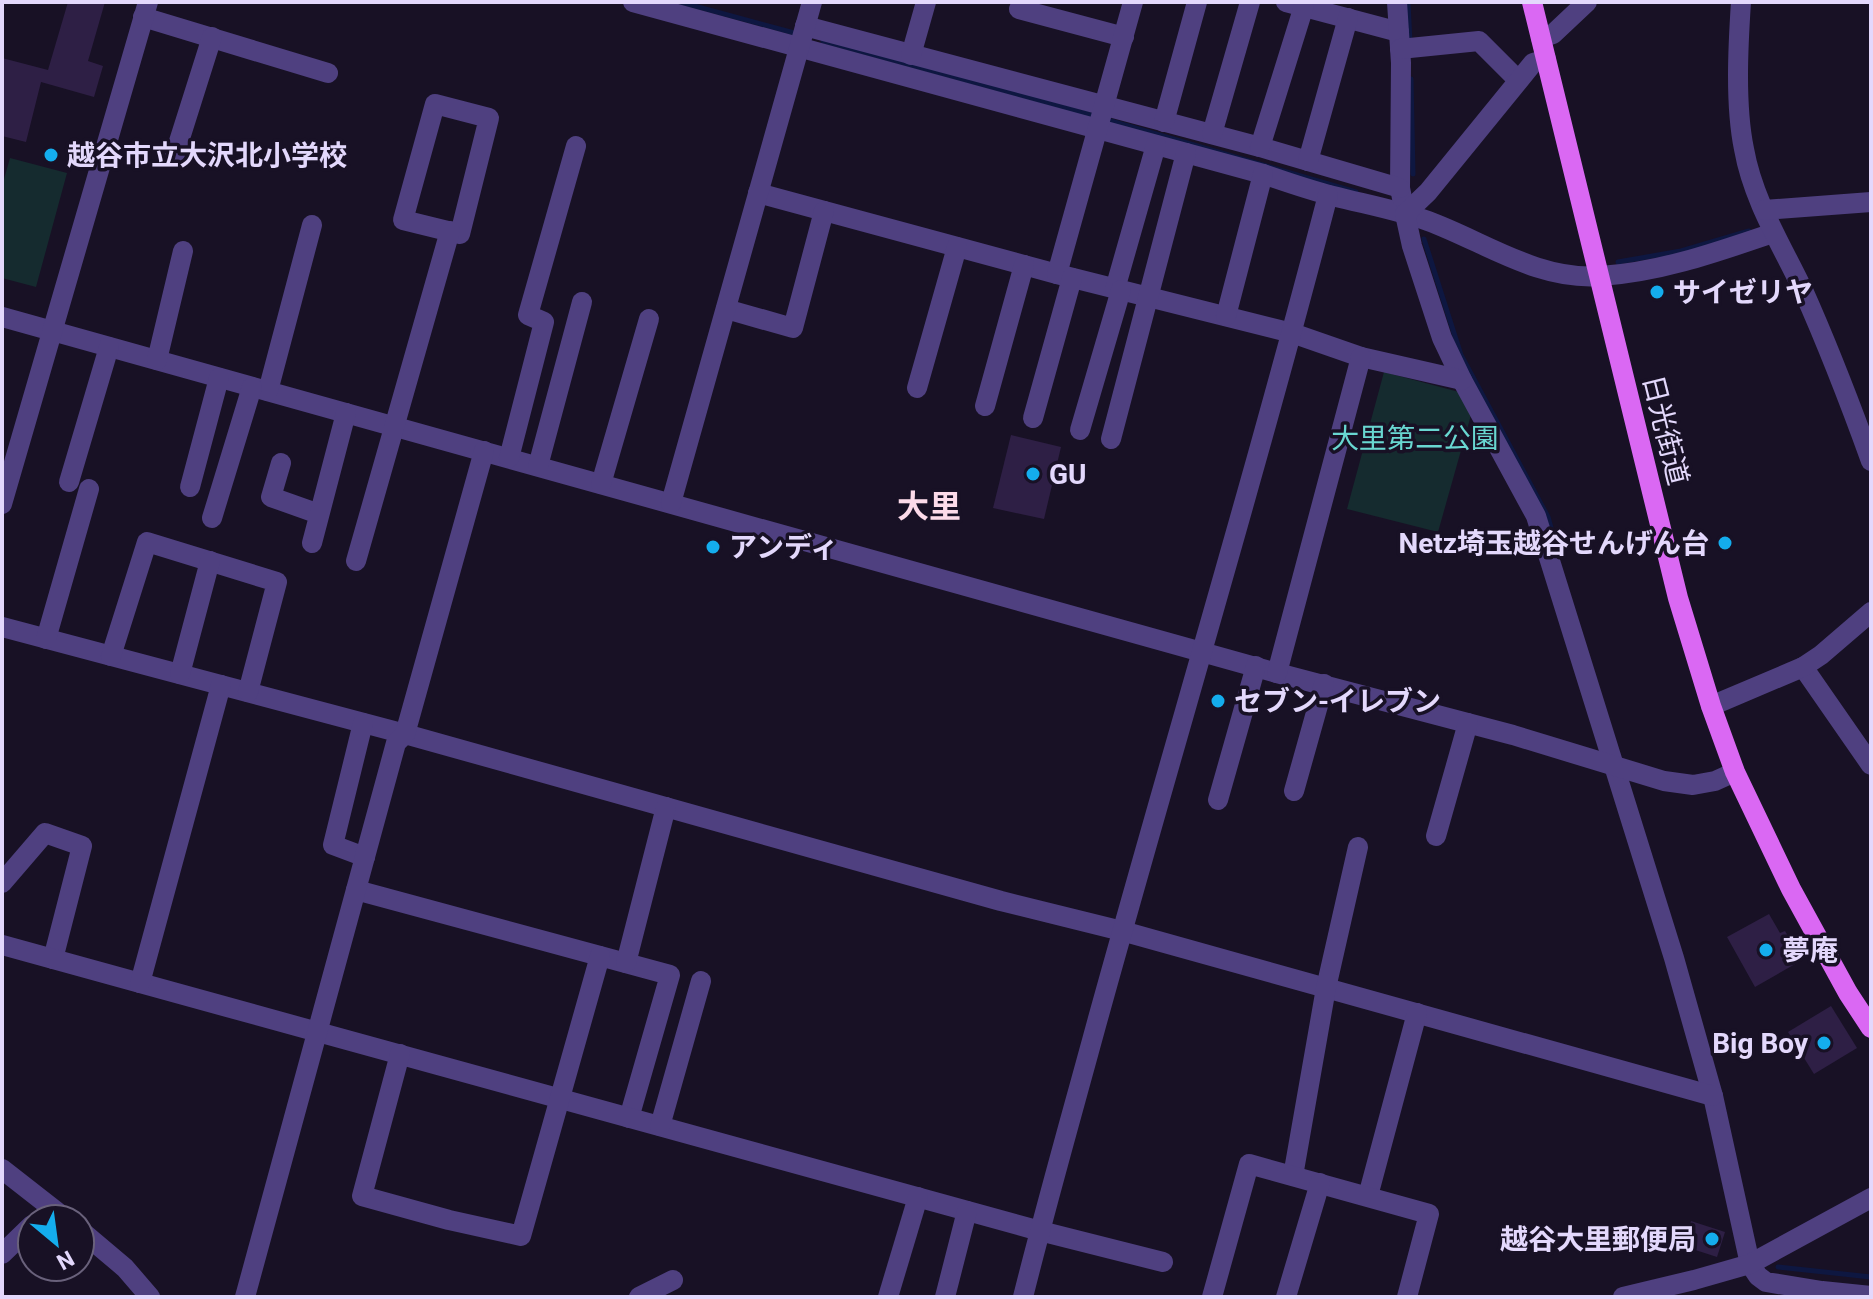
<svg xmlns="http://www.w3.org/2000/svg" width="1873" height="1299" font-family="Roboto,'Noto Sans JP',sans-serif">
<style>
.green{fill:#152b2f}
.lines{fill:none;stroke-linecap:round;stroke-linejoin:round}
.stream{stroke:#0e1741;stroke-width:5}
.building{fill:#2e1f45}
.minor{stroke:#4f4080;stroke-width:20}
.major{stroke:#da68f3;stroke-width:20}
.poi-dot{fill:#14aded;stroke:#181125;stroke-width:3}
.labels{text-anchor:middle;stroke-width:7;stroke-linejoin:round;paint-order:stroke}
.poi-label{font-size:28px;font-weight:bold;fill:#e3d8fc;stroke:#181125;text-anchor:start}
.street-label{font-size:28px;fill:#e3d8fc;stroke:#181125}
.park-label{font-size:28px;fill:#69d7d1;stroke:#181125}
.quarter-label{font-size:32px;font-weight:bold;fill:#fcdae9;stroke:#181125}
</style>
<rect width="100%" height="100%" fill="#181125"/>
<g class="green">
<path d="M10,158L67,173L36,287L2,278V186Z"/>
<path d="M1384,372L1459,392L1471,415L1438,532L1347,509Z"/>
</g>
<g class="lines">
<g class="stream">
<path d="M680,2L798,34"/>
<path d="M1408,2L1410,43"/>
<path d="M823,41L1095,116"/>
<path d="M1411,79L1413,174"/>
<path d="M1104,119L1356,192"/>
<path d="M1424,239L1461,355L1548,517L1557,550"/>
<path d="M1618,262L1681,251L1749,231"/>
<path d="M1778,1267L1871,1277"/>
</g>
</g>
<g class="building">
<path d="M68,2H105L88,61L103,66L94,97L41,82L26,142L2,136V58L48,70Z"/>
<path d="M1011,435L1061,447L1044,519L993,508Z"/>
<path d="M1769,914L1780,933L1785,931L1792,943L1787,946L1797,963L1755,987L1727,937Z"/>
<path d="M1831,1006L1857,1048L1814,1074L1788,1032Z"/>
<path d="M1691,1221L1725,1232L1717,1257L1683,1246Z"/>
</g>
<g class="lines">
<g class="minor">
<path d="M633,2L1263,174C1286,182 1309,190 1333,196C1364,204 1397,210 1428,221C1485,242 1538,281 1601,276C1661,272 1717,252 1773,233"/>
<path d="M1286,2L1399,32"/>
<path d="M1397,2L1401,63L1400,188L1402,198"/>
<path d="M1741,2C1738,47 1735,105 1744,149C1753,200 1781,244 1803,290C1828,346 1850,403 1871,461"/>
<path d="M1019,9L1124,37"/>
<path d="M143,17L328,73"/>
<path d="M805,26L1260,147L1400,188"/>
<path d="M1541,38L1553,34L1587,2"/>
<path d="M1400,49L1479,41L1518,80"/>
<path d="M911,55L926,2"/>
<path d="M1546,59L1533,63L1428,192L1405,214L1412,246L1442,338L1462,380L1536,516L1674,958L1713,1096L1750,1264L1758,1276L1766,1282L1822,1291L1871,1296"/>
<path d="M435,104L489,118L460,234L403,220Z"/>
<path d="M1164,122L1197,2"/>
<path d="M1212,134L1250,2"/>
<path d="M1260,147L1304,6"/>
<path d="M175,154L212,37"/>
<path d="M1308,161L1348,18"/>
<path d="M758,193L1057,274L1292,333L1361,357L1462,380"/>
<path d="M1764,210L1871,202"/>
<path d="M1057,274L1133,2"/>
<path d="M1115,289L1156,145"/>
<path d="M726,309L793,328L824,211"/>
<path d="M1226,316L1263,174"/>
<path d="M2,317L1277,673L1513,735L1664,781L1693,785L1715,781L1735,772"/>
<path d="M157,360L183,251"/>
<path d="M917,388L957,247"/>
<path d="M268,391L312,225"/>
<path d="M985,406L1024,265"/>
<path d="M1033,418L1072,278"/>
<path d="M1080,430L1121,290"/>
<path d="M1111,439L1186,153"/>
<path d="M509,458L544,322L528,315L576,146"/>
<path d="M281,463L271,497L319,514"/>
<path d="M538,466L582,302"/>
<path d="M69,482L109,347"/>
<path d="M601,484L649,319"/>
<path d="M190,487L219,378"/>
<path d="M671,503L812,2"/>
<path d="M2,504L148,2"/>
<path d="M212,518L252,387"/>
<path d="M312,543L346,413"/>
<path d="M356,561L450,231"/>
<path d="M2,627L405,734L1001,901L1122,931L1713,1096"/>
<path d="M46,639L89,489"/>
<path d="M111,656L147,542L277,582L248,692"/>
<path d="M1803,667L1871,765"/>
<path d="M1277,673L1361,357"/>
<path d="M180,674L210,561"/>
<path d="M1711,706L1803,667L1821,655L1871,612"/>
<path d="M363,723L333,845L365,857"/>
<path d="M1294,791L1324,684"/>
<path d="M1218,800L1256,666"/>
<path d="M1436,836L1468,723"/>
<path d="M2,883L45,833L82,846L53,959"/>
<path d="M356,890L670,975L629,1118"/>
<path d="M2,945L1040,1231L1163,1262"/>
<path d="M626,963L666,807"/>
<path d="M140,983L221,685"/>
<path d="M400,1054L362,1196L449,1220L521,1236L600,956"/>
<path d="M660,1126L701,981"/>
<path d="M2,1169L66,1219"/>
<path d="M1293,1176L1326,988L1358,847"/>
<path d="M1368,1196L1417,1013"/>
<path d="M80,1230L125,1268L150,1297"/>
<path d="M2,1254L32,1225"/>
<path d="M245,1297L396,743L405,734L484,451"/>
<path d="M639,1297L673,1280"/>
<path d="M888,1297L918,1197"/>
<path d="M945,1297L967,1211"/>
<path d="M1023,1297C1046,1205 1072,1114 1097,1022C1173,747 1256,472 1328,195"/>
<path d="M1212,1297L1249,1164L1429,1214L1407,1297"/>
<path d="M1286,1297L1320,1183"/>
<path d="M1623,1297L1694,1280L1750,1264L1871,1198"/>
</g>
<path class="major" d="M1532,2L1678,598L1711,706L1735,772L1791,889L1848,993L1871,1028"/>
</g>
<g class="poi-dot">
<circle cx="51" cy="155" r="8"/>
<circle cx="1657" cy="292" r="8"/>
<circle cx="1033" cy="474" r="8"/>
<circle cx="1725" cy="543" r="8"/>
<circle cx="713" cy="547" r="8"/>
<circle cx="1218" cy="701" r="8"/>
<circle cx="1766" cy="950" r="8"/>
<circle cx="1824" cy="1043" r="8"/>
<circle cx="1712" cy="1239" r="8"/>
</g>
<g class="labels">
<g class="poi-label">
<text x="67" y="165">越谷市立大沢北小学校</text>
<text x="1673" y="302">サイゼリヤ</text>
<text x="1049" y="484">GU</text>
<text x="1709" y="553" text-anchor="end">Netz埼玉越谷せんげん台</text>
<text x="729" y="557">アンディ</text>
<text x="1234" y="711">セブン-イレブン</text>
<text x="1782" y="960">夢庵</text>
<text x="1808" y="1053" text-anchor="end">Big Boy</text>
<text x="1696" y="1249" text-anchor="end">越谷大里郵便局</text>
</g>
<g class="street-label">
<text transform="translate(1666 430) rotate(76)" y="10">日光街道</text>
</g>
<g class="park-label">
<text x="1415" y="448">大里第二公園</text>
</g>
<g class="quarter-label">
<text x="929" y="518">大里</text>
</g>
</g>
<rect width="1873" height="1299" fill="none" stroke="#e3d8fc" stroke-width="8"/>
<g transform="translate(56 1243) rotate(151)"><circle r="38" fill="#181125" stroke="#69617b" stroke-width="2"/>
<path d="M0-6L14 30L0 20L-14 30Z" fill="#14aded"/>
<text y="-12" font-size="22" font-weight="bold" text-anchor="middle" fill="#e3d8fc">N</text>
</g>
</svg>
